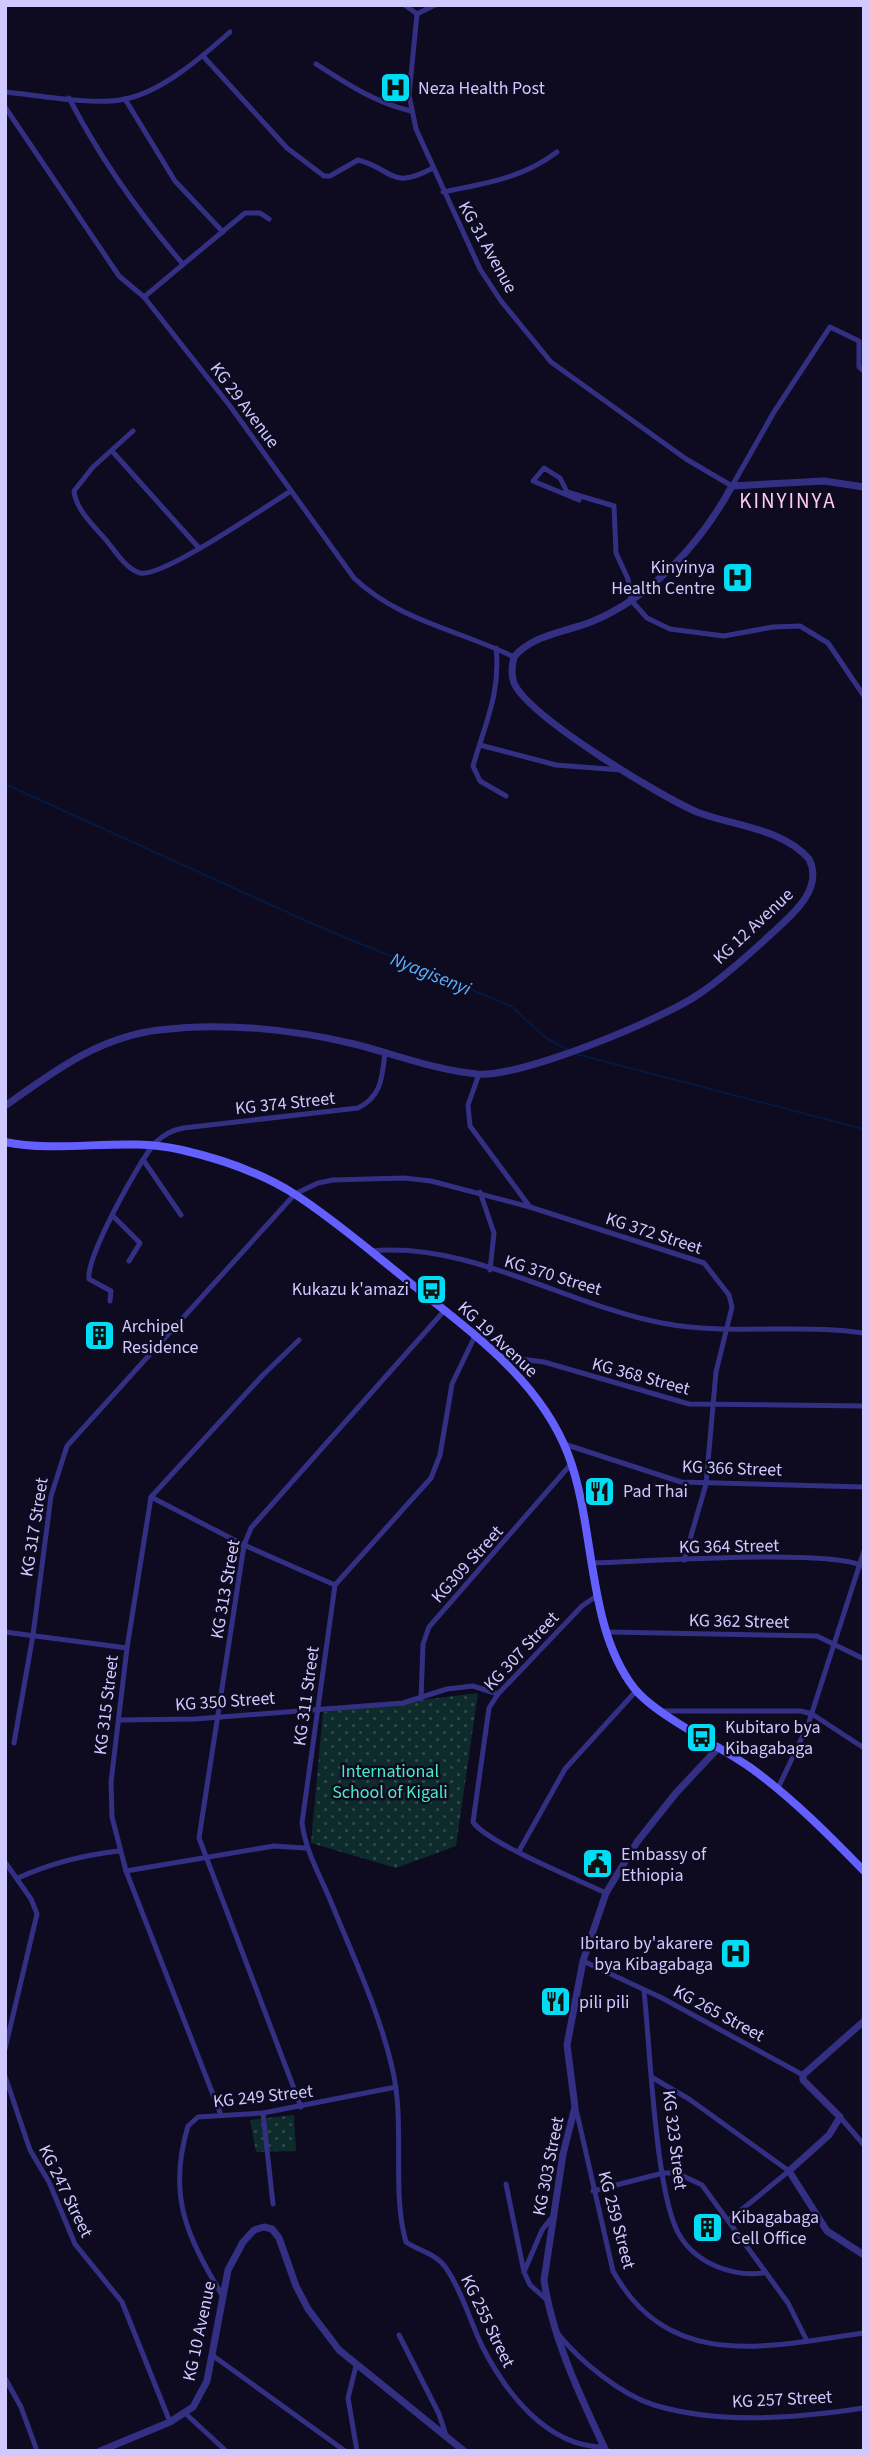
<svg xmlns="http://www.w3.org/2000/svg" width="869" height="2456" font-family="'Source Sans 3',sans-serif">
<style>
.park{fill:url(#park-dots)}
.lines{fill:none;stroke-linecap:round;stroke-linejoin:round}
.stream{stroke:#041940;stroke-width:2}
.minor{stroke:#333084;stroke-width:5}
.tertiary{stroke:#333084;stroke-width:7}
.secondary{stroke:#6460ff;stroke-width:8}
.labels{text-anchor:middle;stroke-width:5;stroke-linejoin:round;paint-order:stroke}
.poi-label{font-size:18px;fill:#cfc9ff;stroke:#0e0a20;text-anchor:start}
.street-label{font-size:18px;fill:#cfc9ff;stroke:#0e0a20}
.park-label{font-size:18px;fill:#49ecc3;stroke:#0e0a20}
.water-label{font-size:19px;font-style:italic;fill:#57b1ff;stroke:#0e0a20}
.quarter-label{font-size:21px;letter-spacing:2px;fill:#ffcbec;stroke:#0e0a20}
</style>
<defs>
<pattern id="park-dots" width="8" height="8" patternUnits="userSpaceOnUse" patternTransform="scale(1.75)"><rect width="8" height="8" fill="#0d2b2a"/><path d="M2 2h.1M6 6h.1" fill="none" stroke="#2f484a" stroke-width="1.8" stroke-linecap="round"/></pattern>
</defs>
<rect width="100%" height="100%" fill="#0e0a20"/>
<g class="park">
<path d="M478,1693L456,1846L396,1868L311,1843L323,1712Z"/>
<path d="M294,2115L296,2151L256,2152L250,2120Z"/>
</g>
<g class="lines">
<g class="stream">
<path d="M5,784L313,924L511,1006L546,1038L568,1050"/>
<path d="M576,1054L864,1129"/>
</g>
<g class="minor">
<path d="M405,5L417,14"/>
<path d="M417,14L409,95L416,129L480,269L501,301L551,362L686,459L732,486L774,412L830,327L859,341V367L864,371"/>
<path d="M417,14L435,5"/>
<path d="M203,56L287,148L324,176H330L358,160C394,169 390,191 433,168"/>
<path d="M316,64C347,84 376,103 411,111"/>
<path d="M5,92C37,95 96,106 125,99C162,92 203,56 230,32"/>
<path d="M69,98C100,158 138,212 182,263"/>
<path d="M125,99L175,181L223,232"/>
<path d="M5,107L119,276L144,297L230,406L354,578C399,621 459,630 514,657"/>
<path d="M443,192C484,184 523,178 557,152"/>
<path d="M144,297L245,213H260L269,219"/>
<path d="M133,431L93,467L74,491C76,510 94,526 106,540C115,551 126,569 140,573C163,578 266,506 291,491"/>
<path d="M112,451L199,548"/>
<path d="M579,500L533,481L544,468L560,478L567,492L614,506L616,553L628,579L631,600L647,618L670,629L724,636L773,627L800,626L828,643L864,696"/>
<path d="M496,648C501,692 485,724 473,766L480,781L506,796"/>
<path d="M480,745L556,765L621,770"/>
<path d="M479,1074L468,1105L470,1126L530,1207"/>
<path d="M144,1161L181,1215"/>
<path d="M480,1192L494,1233L490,1270"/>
<path d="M113,1216L140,1243L129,1261"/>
<path d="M371,1251C468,1241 567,1305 662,1323C729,1336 797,1323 864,1333"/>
<path d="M110,1301L111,1291L89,1279C86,1257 139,1161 155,1143C163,1135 172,1130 183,1128L358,1108C382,1096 382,1077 385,1053"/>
<path d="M475,1336L452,1384L440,1455L431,1478L335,1585L302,1823C306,1853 320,1875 331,1902C353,1956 379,2011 392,2067C406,2124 391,2191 406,2242C419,2251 437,2254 446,2268C462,2291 470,2321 482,2346C506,2393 547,2447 604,2447"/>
<path d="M499,1356L544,1362L689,1404L864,1406"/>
<path d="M564,1444L681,1482L864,1487"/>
<path d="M151,1497L244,1545L335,1585"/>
<path d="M593,1563C639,1562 834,1548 864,1567"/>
<path d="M598,1595L582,1606L498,1694L489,1708L473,1822C487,1843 579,1880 606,1893"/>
<path d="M5,1632L127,1648"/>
<path d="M608,1632L817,1636L864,1659"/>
<path d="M421,1699L423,1644L429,1627L571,1464"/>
<path d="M662,1711H801L812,1714L864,1748"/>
<path d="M119,1720L195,1719L403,1703L447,1689L473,1686L498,1694"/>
<path d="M14,1743L33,1635L51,1496L67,1446L295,1194L318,1183L333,1180L404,1178L431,1181L530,1207L704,1263L729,1295L732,1307L716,1372L706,1484L684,1560"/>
<path d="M778,1788L808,1725L864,1551"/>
<path d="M519,1851L565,1769L636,1691"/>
<path d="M5,1862L31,1899L37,1914L5,2049"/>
<path d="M126,1871L274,1846L305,1848"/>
<path d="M18,1878C51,1863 83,1855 119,1851"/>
<path d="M583,1961L662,1998L803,2075"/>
<path d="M644,1991C650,2044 655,2196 680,2236C697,2264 733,2277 764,2273"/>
<path d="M5,2076L30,2150L49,2182L75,2244L122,2302L170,2422"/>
<path d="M653,2078L689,2099L789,2171L729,2220"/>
<path d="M301,2107L199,1838L244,1545L251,1528L444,1311"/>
<path d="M576,2109L613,2271C669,2373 768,2346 864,2333"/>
<path d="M263,2113L273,2204"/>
<path d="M221,2115L126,1871L112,1817L111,1782L127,1648L151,1497L262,1376L299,1340"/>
<path d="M840,2117L864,2145"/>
<path d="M506,2184L524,2272L530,2285L547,2300"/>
<path d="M593,2191L663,2173H677L702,2185L788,2303L807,2341"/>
<path d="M524,2272L542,2230L553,2216"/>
<path d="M222,2295C187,2236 167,2196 188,2126L198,2117L263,2113L396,2087"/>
<path d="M399,2335L439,2414L446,2435"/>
<path d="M559,2335C581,2362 620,2394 654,2405C721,2425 796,2418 864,2408"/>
<path d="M212,2355L345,2451"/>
<path d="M356,2366L348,2398L357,2451"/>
<path d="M5,2378L21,2407L37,2451"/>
<path d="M185,2413L226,2451"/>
</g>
<g class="tertiary">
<path d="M5,1106C54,1071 99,1037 159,1030C222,1022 292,1029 354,1044C394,1054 435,1070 477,1074C520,1078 661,1020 699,994C723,978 746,957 768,937C788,918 825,891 809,859C782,828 733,826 697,812C661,797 528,716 514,683C511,675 512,665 514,657C532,635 565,632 591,622C652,597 701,543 732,486L824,481L864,487"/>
<path d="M864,2021L803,2075V2080L840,2117L829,2135L789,2171L827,2231L864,2255"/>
<path d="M100,2451L170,2422L193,2407L207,2381L228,2270L243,2242L254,2230L264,2227L272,2229L279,2238L296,2286L308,2309L339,2350L464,2451"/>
<path d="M606,2451C581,2398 552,2337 544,2280L563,2154L575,2107L567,2045L583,1961L606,1893L637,1842L676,1793L719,1747"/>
</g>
<path class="secondary" d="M5,1142C63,1154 124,1136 182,1150C221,1159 262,1173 296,1195C333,1219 368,1249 403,1277C465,1328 538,1376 568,1454C596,1527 586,1626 634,1688C655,1715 720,1746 751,1768C792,1798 828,1834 864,1871"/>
</g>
<defs>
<symbol id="hospital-square" viewBox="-11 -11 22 22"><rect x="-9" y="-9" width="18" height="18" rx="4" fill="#00dcf4" stroke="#0e0a20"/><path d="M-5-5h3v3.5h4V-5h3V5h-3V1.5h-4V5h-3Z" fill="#111"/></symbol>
<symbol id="bus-square" viewBox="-11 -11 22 22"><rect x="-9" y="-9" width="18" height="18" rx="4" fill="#00dcf4" stroke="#0e0a20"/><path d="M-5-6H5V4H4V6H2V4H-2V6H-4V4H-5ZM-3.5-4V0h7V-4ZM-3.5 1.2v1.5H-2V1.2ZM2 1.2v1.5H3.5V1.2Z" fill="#111"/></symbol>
<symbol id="building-square" viewBox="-11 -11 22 22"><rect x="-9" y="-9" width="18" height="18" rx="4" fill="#00dcf4" stroke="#0e0a20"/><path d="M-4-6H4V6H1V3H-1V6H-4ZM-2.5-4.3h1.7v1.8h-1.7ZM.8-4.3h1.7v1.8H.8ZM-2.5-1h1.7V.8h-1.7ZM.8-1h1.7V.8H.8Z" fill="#111"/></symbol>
<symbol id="restaurant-square" viewBox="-11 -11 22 22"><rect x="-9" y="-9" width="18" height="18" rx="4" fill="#00dcf4" stroke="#0e0a20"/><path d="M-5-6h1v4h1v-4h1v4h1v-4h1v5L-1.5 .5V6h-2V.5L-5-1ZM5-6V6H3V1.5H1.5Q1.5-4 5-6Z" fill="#111"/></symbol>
<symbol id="civic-square" viewBox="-11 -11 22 22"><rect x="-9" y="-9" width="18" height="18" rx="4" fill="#00dcf4" stroke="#0e0a20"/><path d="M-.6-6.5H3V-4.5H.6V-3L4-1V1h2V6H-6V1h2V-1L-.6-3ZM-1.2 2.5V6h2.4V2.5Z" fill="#111"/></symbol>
</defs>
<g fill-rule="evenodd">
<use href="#hospital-square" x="378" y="70" width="35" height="35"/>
<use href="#hospital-square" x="720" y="560" width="35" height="35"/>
<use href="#bus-square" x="414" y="1272" width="35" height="35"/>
<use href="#building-square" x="82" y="1318" width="35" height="35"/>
<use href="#restaurant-square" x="582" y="1474" width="35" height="35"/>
<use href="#bus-square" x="684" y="1720" width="35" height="35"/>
<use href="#civic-square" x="580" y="1846" width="35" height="35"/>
<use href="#hospital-square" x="718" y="1936" width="35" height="35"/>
<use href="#restaurant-square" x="538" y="1984" width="35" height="35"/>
<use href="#building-square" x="690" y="2210" width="35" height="35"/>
</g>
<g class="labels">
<g class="poi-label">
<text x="418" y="94">Neza Health Post</text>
<text x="715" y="573" text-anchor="end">Kinyinya<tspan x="715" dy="21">Health Centre</tspan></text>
<text x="409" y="1295" text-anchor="end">Kukazu k'amazi</text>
<text x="122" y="1332">Archipel<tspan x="122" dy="21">Residence</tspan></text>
<text x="623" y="1497">Pad Thai</text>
<text x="725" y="1733">Kubitaro bya<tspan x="725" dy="21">Kibagabaga</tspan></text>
<text x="621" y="1860">Embassy of<tspan x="621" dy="21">Ethiopia</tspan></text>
<text x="713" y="1949" text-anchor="end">Ibitaro by'akarere<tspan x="713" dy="21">bya Kibagabaga</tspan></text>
<text x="579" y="2008">pili pili</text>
<text x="731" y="2223">Kibagabaga<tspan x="731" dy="21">Cell Office</tspan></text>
</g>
<g class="street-label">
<text transform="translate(488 247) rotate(61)" y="6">KG 31 Avenue</text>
<text transform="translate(245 405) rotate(53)" y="6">KG 29 Avenue</text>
<text transform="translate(753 926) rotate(-43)" y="6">KG 12 Avenue</text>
<text transform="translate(285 1103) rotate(-6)" y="6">KG 374 Street</text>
<text transform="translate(654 1233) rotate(18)" y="6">KG 372 Street</text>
<text transform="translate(553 1275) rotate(17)" y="6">KG 370 Street</text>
<text transform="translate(498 1339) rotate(43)" y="6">KG 19 Avenue</text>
<text transform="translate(641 1376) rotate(15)" y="6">KG 368 Street</text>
<text transform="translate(732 1468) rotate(2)" y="6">KG 366 Street</text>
<text transform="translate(34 1527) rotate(-81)" y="6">KG 317 Street</text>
<text transform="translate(729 1546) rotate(-1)" y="6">KG 364 Street</text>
<text transform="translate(467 1564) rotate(-48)" y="6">KG309 Street</text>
<text transform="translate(225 1589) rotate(-80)" y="6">KG 313 Street</text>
<text transform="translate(739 1621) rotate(1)" y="6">KG 362 Street</text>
<text transform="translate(521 1651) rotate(-47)" y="6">KG 307 Street</text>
<text transform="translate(306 1696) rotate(-82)" y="6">KG 311 Street</text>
<text transform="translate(225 1701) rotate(-4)" y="6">KG 350 Street</text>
<text transform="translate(106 1705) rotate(-83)" y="6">KG 315 Street</text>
<text transform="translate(719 2013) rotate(28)" y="6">KG 265 Street</text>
<text transform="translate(263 2096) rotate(-6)" y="6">KG 249 Street</text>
<text transform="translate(675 2140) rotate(83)" y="6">KG 323 Street</text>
<text transform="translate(548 2166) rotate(-79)" y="6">KG 303 Street</text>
<text transform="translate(66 2191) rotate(64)" y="6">KG 247 Street</text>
<text transform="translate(617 2220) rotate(75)" y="6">KG 259 Street</text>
<text transform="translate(488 2321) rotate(64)" y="6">KG 255 Street</text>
<text transform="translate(199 2331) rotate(-78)" y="6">KG 10 Avenue</text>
<text transform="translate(782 2399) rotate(-3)" y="6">KG 257 Street</text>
</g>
<g class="park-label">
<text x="390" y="1777">International<tspan x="390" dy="21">School of Kigali</tspan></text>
</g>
<g class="water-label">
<text transform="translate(431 973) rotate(22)" y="7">Nyagisenyi</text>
</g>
<g class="quarter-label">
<text x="788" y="508">KINYINYA</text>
</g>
</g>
<rect width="869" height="2456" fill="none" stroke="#cfc9ff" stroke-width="14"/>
</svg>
